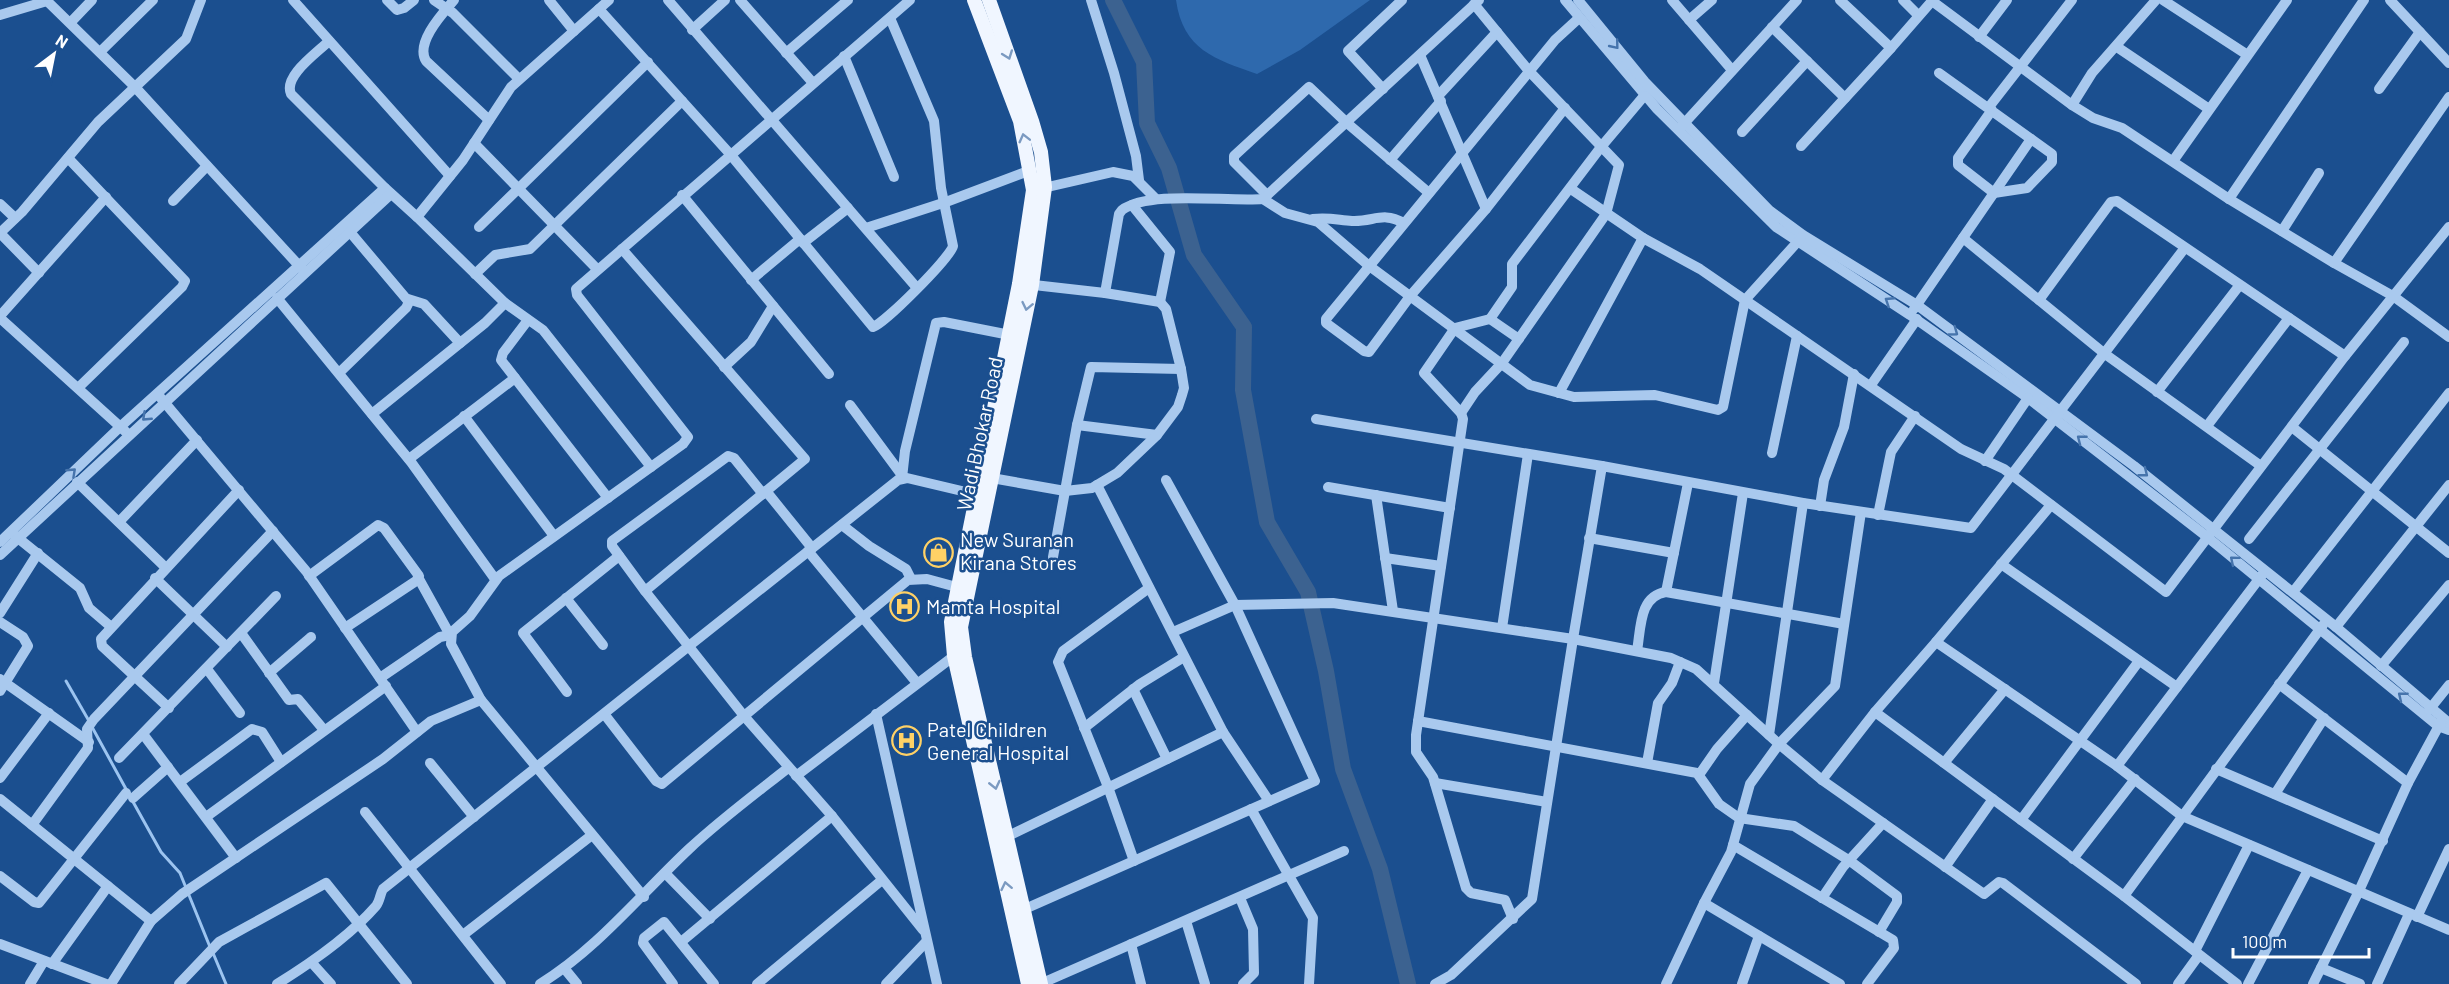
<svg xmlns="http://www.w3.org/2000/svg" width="2449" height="984" font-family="Barlow,sans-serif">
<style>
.grass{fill:#2e69ad}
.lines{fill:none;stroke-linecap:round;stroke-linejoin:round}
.stream{stroke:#9cc4f0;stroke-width:3}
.river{stroke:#3c6290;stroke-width:16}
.minor{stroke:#a9c9ee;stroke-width:10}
.major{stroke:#f0f6ff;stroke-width:14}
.oneway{stroke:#4674ac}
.oneway2{stroke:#7b9ac1}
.labels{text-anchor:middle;stroke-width:5;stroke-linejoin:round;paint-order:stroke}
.street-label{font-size:20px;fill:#fff;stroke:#1b4f8f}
.poi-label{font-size:20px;fill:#fff;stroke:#1b4f8f;text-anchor:start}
</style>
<rect width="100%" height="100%" fill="#1b4f8f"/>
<path class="grass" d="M1176,0H1370L1300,50L1257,74C1215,59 1183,50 1176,0Z"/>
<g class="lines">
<g class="stream">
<path d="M66,681L89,721"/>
<path d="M92,727L126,789"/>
<path d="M132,800L161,852L180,873L210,947"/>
<path d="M213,953L226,984"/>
</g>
<path class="river" d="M1113,0L1144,62L1147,123L1169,168L1194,255L1244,327L1243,390L1267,522L1308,592L1326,671L1343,769L1380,869L1408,984"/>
<g class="minor">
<path d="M46,0L135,87L303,270"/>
<path d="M293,0L450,176"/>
<path d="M387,0L397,10L404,8L414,0"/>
<path d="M434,0L453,13L519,79"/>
<path d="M454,0C442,14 415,43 426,61L489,120"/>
<path d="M549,0L574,31"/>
<path d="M668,0L917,288"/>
<path d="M740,0L813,83"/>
<path d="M1091,0L1114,73L1136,156L1139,180"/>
<path d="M1565,0L1657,109L1776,227L1910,315L2028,398L2206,536L2438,726L2449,730"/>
<path d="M1578,0L1645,82L1769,210L1803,235L1917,305L2134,466L2336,627L2449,723"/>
<path d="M1672,0L1732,70"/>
<path d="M1903,0L1918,15"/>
<path d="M2163,0L2246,54"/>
<path d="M2390,0L2449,63"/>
<path d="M599,9L730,154L873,327C885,323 950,258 953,246L941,188L934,121L890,18"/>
<path d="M0,15L47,1"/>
<path d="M1689,20L1712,0"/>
<path d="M71,22L92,0"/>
<path d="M1772,27L1845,98"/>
<path d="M692,30L725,0"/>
<path d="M1979,37L2007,0"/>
<path d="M329,41C317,53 283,76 291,94L385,188L417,217L463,160L511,87L609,0"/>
<path d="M2117,47L2209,109"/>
<path d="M1891,48L1932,1L2072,105L2093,118L2122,128L2229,199L2334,263L2393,296L2449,337"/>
<path d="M100,52L153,0"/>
<path d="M786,53L848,0"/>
<path d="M1420,55L1486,209"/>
<path d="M844,56L894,177"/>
<path d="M1939,73L2052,154V162L2027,188L1994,193L1958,165V158L1992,110"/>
<path d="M1383,89L1348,51L1402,0"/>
<path d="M2379,89L2420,32"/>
<path d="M1438,96L1497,32"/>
<path d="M2072,105L2092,73L2156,0"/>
<path d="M1989,107L2072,0"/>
<path d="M1565,108L1486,209L1411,295L1369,352L1364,351L1326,323V319L1555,40L1579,18"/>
<path d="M1680,128L1797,0"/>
<path d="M1742,132L1807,61"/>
<path d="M474,143L597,269"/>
<path d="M1801,146L1891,48L1840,0"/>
<path d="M68,158L185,281L182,287L78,388"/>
<path d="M1390,160L1441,101"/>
<path d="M2173,161L2287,0"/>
<path d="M1039,189L1113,172L1133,176L1155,198"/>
<path d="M1571,189L1643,238L1700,269L1961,449L2004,469L2166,592L2345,356L2449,227"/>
<path d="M682,195L829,374"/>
<path d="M1267,195L1234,162V156L1309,87L1347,123L1429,193"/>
<path d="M1263,199L1285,213L1318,222L1368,265L1530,385L1574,397L1655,395L1718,410L1723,407L1745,300L1801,238"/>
<path d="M2229,199L2364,0"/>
<path d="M173,201L207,166"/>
<path d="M0,204L15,218"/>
<path d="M1132,205L1170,252L1160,302"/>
<path d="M417,217L505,303L543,330L651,467"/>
<path d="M1313,219C1328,217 1338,220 1352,221C1374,222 1382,211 1404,223"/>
<path d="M479,227L648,62"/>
<path d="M866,228L946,202L1031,170"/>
<path d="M2282,231L2319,173"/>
<path d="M0,233L22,212L98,122L186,39L201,0"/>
<path d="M0,233L39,273"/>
<path d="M1963,238L2105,354L2261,466"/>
<path d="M803,243L848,208"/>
<path d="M622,249L805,459L645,591L744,716L832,816L923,930"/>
<path d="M2334,263L2449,97"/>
<path d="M475,274L495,255L530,249L682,101"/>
<path d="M751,280L800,239"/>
<path d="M1105,293L1119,214L1122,210C1150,190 1225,202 1263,199L1479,0"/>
<path d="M277,298L411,462L495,579"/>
<path d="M408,299L424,304L460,343"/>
<path d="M2039,300L2111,202L2117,201L2345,356"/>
<path d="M1914,309L2031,139"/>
<path d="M0,316L106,197"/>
<path d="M0,318L126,432"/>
<path d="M1490,319L1519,339"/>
<path d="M528,320L503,353L501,360L608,498"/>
<path d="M724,367L751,342L773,306"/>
<path d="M339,373L406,308L409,302L350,232"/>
<path d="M1871,385L1917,319"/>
<path d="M2157,392L2239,286"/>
<path d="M1559,393L1643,238"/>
<path d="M160,397L306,571L417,732"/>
<path d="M850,405L901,474"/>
<path d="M1461,413L1475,392L1502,363L1606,214L1619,165L1529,71L1474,4"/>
<path d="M372,414L485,323L505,303"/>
<path d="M464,416L554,536"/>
<path d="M1316,419L1602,466"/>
<path d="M1077,425L1157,435"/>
<path d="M2207,426L2289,318"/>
<path d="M2292,427L2449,553"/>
<path d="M1772,453L1797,336"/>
<path d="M409,459L515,378"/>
<path d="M1985,461L2028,398"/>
<path d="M986,477L1065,491L1092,488L1117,473L1157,435L1178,407L1182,395L1184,388L1181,369L1166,309L1160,302L1105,293L1025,284"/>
<path d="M902,478L905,451L936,323L944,322L1015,336"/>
<path d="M77,482L165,567"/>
<path d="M1328,487L1450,508"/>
<path d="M766,491L812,548"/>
<path d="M1376,495L1393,611"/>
<path d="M1820,506L1824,480L1844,427L1854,374"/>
<path d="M1878,515L1891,452L1915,416"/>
<path d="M119,522L197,440"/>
<path d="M842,525L869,546L906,569L911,579"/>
<path d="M13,534L80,588L89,608L110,626"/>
<path d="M1589,538L1674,553"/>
<path d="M2249,539L2404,342"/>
<path d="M0,542L120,427L385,188"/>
<path d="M808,551L917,683"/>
<path d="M0,555L391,194"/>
<path d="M1053,557L1077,425L1091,367L1181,369"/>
<path d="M1385,558L1441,566"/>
<path d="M2001,564L2177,687"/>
<path d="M309,576L378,525L384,528L419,576L416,581L345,628"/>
<path d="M155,578L227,647"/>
<path d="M645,591L612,546V541L728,456L734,458L763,494"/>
<path d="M1666,592L1688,483"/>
<path d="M2293,592L2449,393"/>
<path d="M566,598L603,645"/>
<path d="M0,613L38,553"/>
<path d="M0,622L23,637L28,646L0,691"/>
<path d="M2336,627L2449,485"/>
<path d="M1502,628L1528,454"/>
<path d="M1173,632L1235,605L1333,603L1573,639L1602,466L1803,503L1971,528L2184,249"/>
<path d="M241,633L289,700L298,699L324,730"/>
<path d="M1936,642L2051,505"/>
<path d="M1637,651C1641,628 1639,596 1666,592L1844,624"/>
<path d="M2381,666L2449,585"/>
<path d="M207,669L240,713"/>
<path d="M269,673L311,637"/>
<path d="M380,678L440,637L450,635L419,579"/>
<path d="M0,679L89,742"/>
<path d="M1714,683L1743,493"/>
<path d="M2279,684L2408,783"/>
<path d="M1133,689L1167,759"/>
<path d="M567,692L523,633L619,556"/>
<path d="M481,700L451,644L452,632L470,616L499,576L683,444L688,437L577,295L576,289L910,0"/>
<path d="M169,708L102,646L101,639L239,490"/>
<path d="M2429,710L2449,685"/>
<path d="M1875,712L2124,896L2237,984"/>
<path d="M876,714L937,984"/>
<path d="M605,715L656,781L662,784L908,580L927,579L964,589"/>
<path d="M1418,721L1697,773L1719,804L1739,818L1794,826L1850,861L1897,896V902L1879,932"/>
<path d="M1084,728L1140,684L1184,657"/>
<path d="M1223,732L1269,801"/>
<path d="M143,734L236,858"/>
<path d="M1769,735L1803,503"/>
<path d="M119,758L276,596"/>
<path d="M430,763L474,817"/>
<path d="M1647,763L1658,703L1672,683L1680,662"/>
<path d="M1944,763L2005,689"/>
<path d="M2117,766L2262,575"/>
<path d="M2216,769L2383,841"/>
<path d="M1699,775L1717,749L1747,715"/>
<path d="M796,776L954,656"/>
<path d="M0,778L49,713"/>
<path d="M1822,780L1875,712L1936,642L2117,766L2182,816L2449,930"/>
<path d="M180,782L252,729L262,732L281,762"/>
<path d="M1435,783L1547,802"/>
<path d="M2275,794L2324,718"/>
<path d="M133,798L168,767"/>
<path d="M0,799L151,921"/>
<path d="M1251,809L1313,918L1309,984"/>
<path d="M365,812L501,984"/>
<path d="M206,817L386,686"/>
<path d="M2021,820L2139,661"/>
<path d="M32,825L88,748L87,729L94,719L273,531"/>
<path d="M1000,840L1223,732L1097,485"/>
<path d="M1733,845L1893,940L1894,948L1867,984"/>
<path d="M2073,859L2135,779"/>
<path d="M1134,861L1108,787L1058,662L1063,651L1149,588"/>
<path d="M1945,867L1993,799"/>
<path d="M665,873L710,919"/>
<path d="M0,876L34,902L39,903L126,793"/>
<path d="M2124,896L2323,625"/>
<path d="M1240,898L1253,929L1254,973L1243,984"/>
<path d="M1822,898L1843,867L1883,823"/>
<path d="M1704,903L1840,984"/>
<path d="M1018,912L1315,781L1235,605L1166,480"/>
<path d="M2417,917L2449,849"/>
<path d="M1513,919L1505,900L1471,893L1466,888L1433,777L1416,752V735L1463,419L1461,413L1424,373L1455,328L1490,319L1512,287V264L1601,147L1644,96"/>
<path d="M1186,921L1205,984"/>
<path d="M463,935L592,835"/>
<path d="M681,942L832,816"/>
<path d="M0,944L106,984"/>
<path d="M1131,944L1141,984"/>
<path d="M2195,951L2249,845"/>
<path d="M312,963L331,984"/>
<path d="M52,964L108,886"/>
<path d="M564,968L577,984"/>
<path d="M2321,968L2360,984"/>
<path d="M30,984L44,961"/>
<path d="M111,984L151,921L182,894L383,759L431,721L481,700L644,897"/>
<path d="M179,984L219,942L326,883L407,984"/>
<path d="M277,984C311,963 349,937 376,906C380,901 380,894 383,889L898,480L907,478L983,496"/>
<path d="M540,984C597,949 640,895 689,849C720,820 755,794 788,768"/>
<path d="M673,984L643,943L644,938L664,922L714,984"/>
<path d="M757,984L882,880"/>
<path d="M886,984L926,942"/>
<path d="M1040,984L1344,851"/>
<path d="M1435,984L1451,975L1532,899L1573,639L1671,658L1696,669L1779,744L1822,780L1984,894L1999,882L2003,883L2136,984"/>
<path d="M1666,984L1704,903L1731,852L1750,784L1779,744L1835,686L1861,512"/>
<path d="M1742,984L1759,936"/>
<path d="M2178,984L2199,955"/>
<path d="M2248,984L2308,870"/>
<path d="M2313,984L2358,893L2408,783L2442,720"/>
<path d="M2377,984L2409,914"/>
</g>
<g class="major">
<path d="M974,0L1020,121L1033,190L1019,284L951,622L954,656L1028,984"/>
<path d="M989,0L1032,121L1041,152L1045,187L1032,285L961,627L965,657L1041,984"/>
</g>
</g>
<defs><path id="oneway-chevron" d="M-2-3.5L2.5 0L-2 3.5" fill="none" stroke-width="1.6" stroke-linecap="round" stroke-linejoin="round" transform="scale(1.5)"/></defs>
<g class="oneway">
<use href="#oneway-chevron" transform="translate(1615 45) rotate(51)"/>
<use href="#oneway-chevron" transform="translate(1889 301) rotate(-147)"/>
<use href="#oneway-chevron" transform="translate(1954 332) rotate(36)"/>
<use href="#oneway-chevron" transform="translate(146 417) rotate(137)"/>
<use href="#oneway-chevron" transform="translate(2081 439) rotate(-142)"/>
<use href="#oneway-chevron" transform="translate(72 472) rotate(-43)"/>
<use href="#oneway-chevron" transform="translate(2144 473) rotate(38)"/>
<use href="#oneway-chevron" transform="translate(2234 560) rotate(-140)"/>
<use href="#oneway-chevron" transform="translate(2402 696) rotate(-141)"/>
</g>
<g class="oneway2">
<use href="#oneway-chevron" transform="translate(1008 55) rotate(70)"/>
<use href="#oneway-chevron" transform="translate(1024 138) rotate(-104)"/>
<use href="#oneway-chevron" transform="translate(1027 306) rotate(102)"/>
<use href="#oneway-chevron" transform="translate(995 785) rotate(77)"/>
<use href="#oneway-chevron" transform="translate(1006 886) rotate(-102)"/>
</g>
<defs>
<symbol id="shop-ring" viewBox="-11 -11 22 22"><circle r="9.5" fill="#1b4f8f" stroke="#ffd166" stroke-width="1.5"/><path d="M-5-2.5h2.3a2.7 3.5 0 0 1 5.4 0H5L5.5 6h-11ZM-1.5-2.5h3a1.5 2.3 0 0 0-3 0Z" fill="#ffd166"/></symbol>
<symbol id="hospital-ring" viewBox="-11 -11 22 22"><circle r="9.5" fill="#1b4f8f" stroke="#ffd166" stroke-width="1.5"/><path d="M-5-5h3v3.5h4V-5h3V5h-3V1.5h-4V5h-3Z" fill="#ffd166"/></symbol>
</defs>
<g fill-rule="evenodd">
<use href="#shop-ring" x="922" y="536" width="33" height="33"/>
<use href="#hospital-ring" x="888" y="590" width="33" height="33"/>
<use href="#hospital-ring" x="890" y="724" width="33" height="33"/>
</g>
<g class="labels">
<g class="street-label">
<text transform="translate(980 434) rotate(-78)" y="7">Wadi Bhokar Road</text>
</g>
<g class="poi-label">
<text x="960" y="547">New Suranan<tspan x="960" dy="23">Kirana Stores</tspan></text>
<text x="926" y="614">Mamta Hospital</text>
<text x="927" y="737">Patel Children<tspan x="927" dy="23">General Hospital</tspan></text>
</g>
</g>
<g transform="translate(54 54) rotate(32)" stroke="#1b4f8f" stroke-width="4.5" paint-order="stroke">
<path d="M0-4.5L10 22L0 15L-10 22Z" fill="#ffffff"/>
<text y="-9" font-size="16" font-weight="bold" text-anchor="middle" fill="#ffffff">N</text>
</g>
<path d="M2233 948v9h136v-9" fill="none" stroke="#ffffff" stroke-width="3"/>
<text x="2242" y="948" font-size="18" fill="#ffffff" stroke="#1b4f8f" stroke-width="4.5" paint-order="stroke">100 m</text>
</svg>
